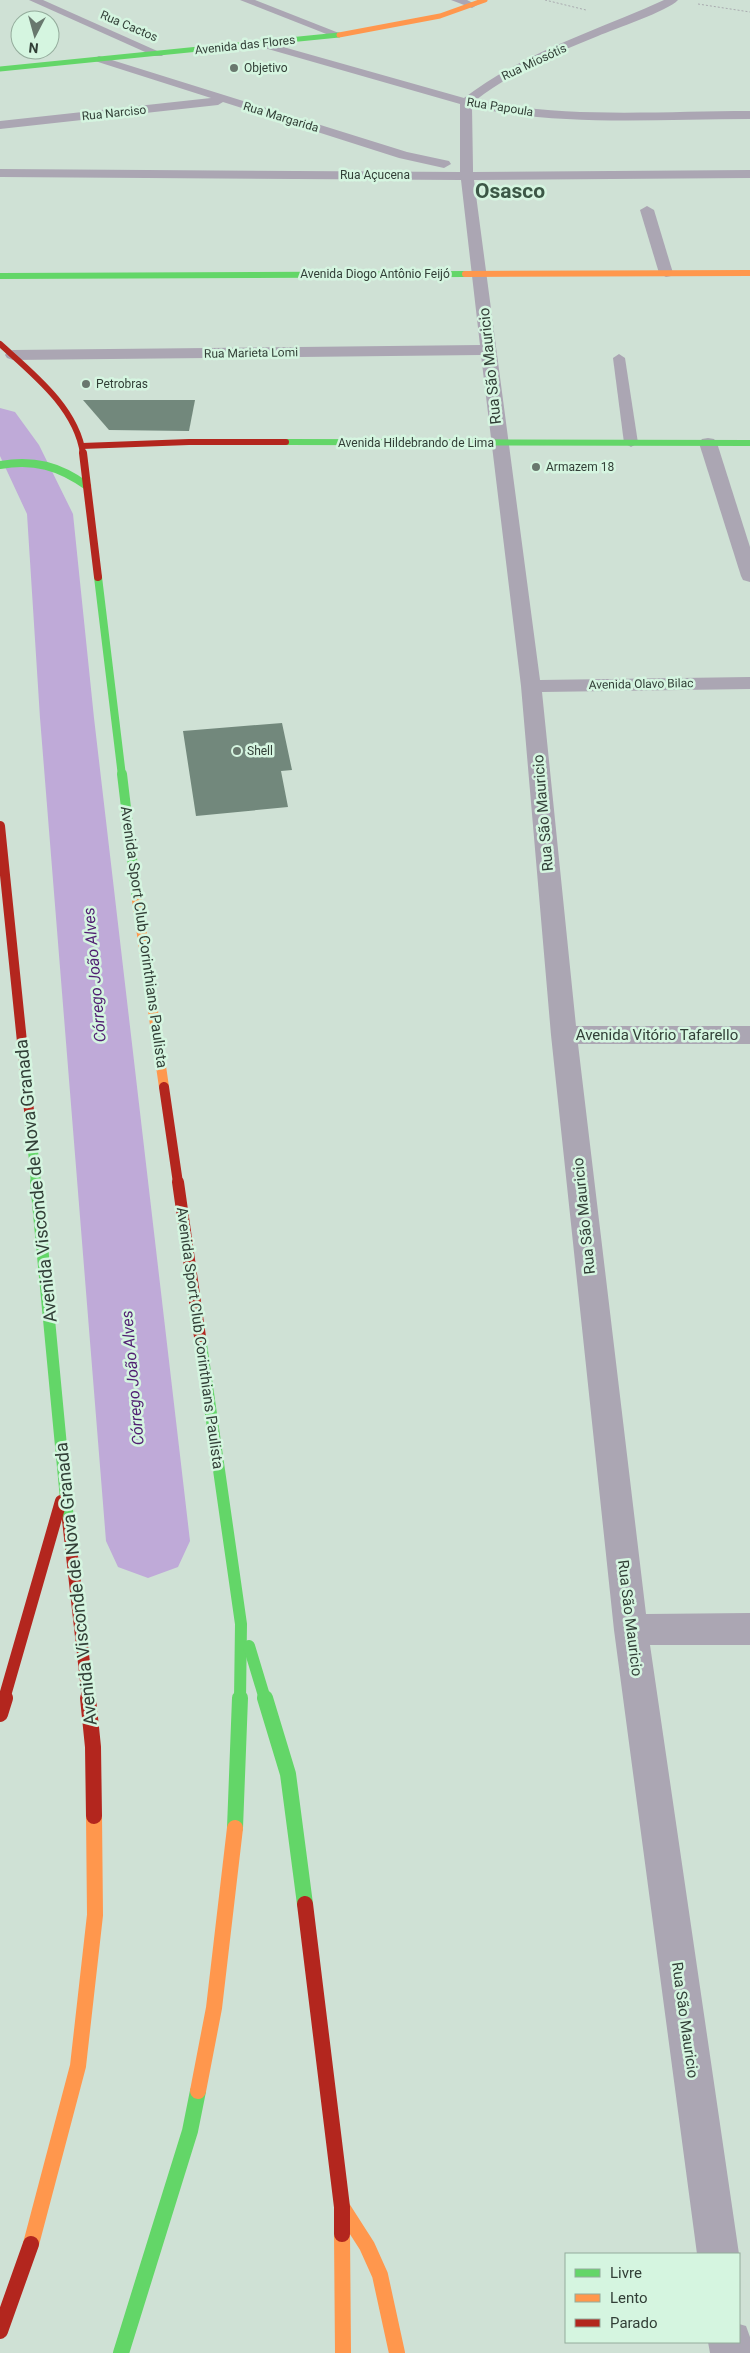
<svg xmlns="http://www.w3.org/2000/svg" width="750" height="2353" font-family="Roboto,sans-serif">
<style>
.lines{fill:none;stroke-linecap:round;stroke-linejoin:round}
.river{fill:#bfaad8;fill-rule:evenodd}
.building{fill:#72887c}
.path{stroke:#a9aaaf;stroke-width:1;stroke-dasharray:2 2;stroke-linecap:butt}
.lane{fill:#aba6b3;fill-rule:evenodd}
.street{fill:#aba6b3;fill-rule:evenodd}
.fast-far5{stroke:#63d668;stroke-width:5}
.fast-far4{stroke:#63d668;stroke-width:6}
.fast-far3{stroke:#63d668;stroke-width:8}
.fast-far2{stroke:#63d668;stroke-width:10}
.fast-far1{stroke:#63d668;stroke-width:12}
.fast{stroke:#63d668;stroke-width:16}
.slow-far3{stroke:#ff974d;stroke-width:5}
.slow-far2{stroke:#ff974d;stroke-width:6}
.slow-far1{stroke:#ff974d;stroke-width:10}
.slow{stroke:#ff974d;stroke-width:16}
.jam-far4{stroke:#b3261e;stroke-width:6}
.jam-far3{stroke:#b3261e;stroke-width:8}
.jam-far2{stroke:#b3261e;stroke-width:10}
.jam-far1{stroke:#b3261e;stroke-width:12}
.jam{stroke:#b3261e;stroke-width:16}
.poi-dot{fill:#69786e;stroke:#d5f5e0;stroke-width:2}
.labels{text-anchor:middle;stroke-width:5;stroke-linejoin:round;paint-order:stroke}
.far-street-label{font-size:12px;fill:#323f37;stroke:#d5f5e0}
.far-poi-label{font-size:12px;fill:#323f37;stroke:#d5f5e0;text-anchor:start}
.street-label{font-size:15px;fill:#323f37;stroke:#d5f5e0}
.water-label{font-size:16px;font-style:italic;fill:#501e72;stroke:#d5f5e0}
.near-street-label{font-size:18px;fill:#323f37;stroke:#d5f5e0}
.far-town-label{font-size:21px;font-weight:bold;fill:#3c5746;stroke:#d5f5e0}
</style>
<rect width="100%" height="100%" fill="#cfe1d5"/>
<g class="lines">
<path class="river" d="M0,408L15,412L39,445L73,514L94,718L190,1541L178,1567L148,1578L118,1567L106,1541L40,718L27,514L0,456Z"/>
</g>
<g class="building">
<path d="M83,400H195L189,431L109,430Z"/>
<path d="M282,723L292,770L281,771L288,807L196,816L183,731Z"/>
</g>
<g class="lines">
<g class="path">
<path d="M545,0L586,10"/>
<path d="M698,4L750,12"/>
</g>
<path class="lane" d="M619,354L625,358L638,443L631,447L624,443L613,358Z"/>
<g class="street">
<path d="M29,0H43L164,54L162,56H154Z"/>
<path d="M240,0H255L344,35L342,37H334Z"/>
<path d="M451,0H467L477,5L472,8Z"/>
<path d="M664,0H678C668,11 614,29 598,36C555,53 513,72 476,100C562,119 662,111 750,111V119C658,119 562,127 472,107L473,169V172L750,170V178L474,180L540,680L750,677V689L542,692L576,1026H750V1044H578L646,1614L750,1613V1645H650L739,2254V2256L697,2254L614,1630L551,1035L521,686L481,355L13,360L7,358L5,355L7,352L13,350L480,345L461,180L0,177V169L460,172V104L254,45L252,43L258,40L262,41L464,98C524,52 596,31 664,0Z"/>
<path d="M99,56L407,152L449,161L451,164L444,168L399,158L223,102L218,105L0,129V121L211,98L95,61L93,59Z"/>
<path d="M647,206L654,210L673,273L671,276L666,277L659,273L640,210Z"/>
<path d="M708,438L714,439L717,443L750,547V582L743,580L741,576L699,443L702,439Z"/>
<path d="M739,2324L746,2326L750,2337V2353H710L708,2342H739Z"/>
</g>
<path class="fast-far5" d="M0,69L339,35"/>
<g class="fast-far4">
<path d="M0,276L465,274"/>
<path d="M286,442L750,443"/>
</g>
<g class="fast-far3">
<path d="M0,465C34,459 59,466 87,486"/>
<path d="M98,577L122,776"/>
</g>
<g class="fast-far2">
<path d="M122,774L137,900"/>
<path d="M32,1140L36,1183"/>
</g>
<g class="fast-far1">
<path d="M36,1182L68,1520"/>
<path d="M200,1337L241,1624L240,1699"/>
<path d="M249,1646L265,1699"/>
</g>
<g class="fast">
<path d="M265,1698L288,1774L305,1904"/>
<path d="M235,1828L240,1698"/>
<path d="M121,2353L190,2131L198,2091"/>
</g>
<path class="slow-far3" d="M339,35L440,16L485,0"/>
<path class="slow-far2" d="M465,274L750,273"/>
<path class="slow-far1" d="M137,900L164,1087"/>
<g class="slow">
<path d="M198,2091L214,2008L235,1828"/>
<path d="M342,2207L367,2246L380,2275L397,2353"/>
<path d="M342,2234L343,2353"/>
<path d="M31,2244L78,2066L95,1915L94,1816"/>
</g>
<g class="jam-far4">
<path d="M0,344C32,373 77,408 83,454"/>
<path d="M82,446L189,442H286"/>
</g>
<path class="jam-far3" d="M83,453L98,577"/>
<g class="jam-far2">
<path d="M0,826L32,1140"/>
<path d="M164,1087L178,1183"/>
</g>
<g class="jam-far1">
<path d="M178,1182L200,1337"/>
<path d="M68,1520L88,1699"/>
<path d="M4,1699L61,1501"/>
</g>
<g class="jam">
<path d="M88,1698L93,1747L94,1816"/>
<path d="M0,1714L5,1698"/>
<path d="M305,1904L342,2207V2234"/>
<path d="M0,2331L31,2244"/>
</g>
</g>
<g class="poi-dot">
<circle cx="234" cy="68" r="5"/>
<circle cx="86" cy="384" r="5"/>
<circle cx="536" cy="467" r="5"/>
<circle cx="237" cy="751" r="5"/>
</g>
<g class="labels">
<g class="far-street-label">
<text transform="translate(129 26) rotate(23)" y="4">Rua Cactos</text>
<text transform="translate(245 45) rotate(-6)" y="4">Avenida das Flores</text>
<text transform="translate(534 62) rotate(-25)" y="4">Rua Miosótis</text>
<text transform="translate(500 107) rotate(9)" y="4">Rua Papoula</text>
<text transform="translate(114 113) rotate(-6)" y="4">Rua Narciso</text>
<text transform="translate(281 117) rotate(17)" y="4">Rua Margarida</text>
<text x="375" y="179">Rua Açucena</text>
<text x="375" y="278">Avenida Diogo Antônio Feijó</text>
<text transform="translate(251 353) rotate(-1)" y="4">Rua Marieta Lomi</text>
<text x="416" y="447">Avenida Hildebrando de Lima</text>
<text transform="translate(641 684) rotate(-1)" y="4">Avenida Olavo Bilac</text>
</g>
<g class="far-poi-label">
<text x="244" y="72">Objetivo</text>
<text x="96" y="388">Petrobras</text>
<text x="546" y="471">Armazem 18</text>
<text x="247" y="755">Shell</text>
</g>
<g class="street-label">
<text transform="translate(490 366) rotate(-96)" y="5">Rua São Mauricio</text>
<text transform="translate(543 813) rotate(-95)" y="5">Rua São Mauricio</text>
<text transform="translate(144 937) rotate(82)" y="5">Avenida Sport Club Corinthians Paulista</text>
<text x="657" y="1040">Avenida Vitório Tafarello</text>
<text transform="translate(584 1216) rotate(-96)" y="5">Rua São Mauricio</text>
<text transform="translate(200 1338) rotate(82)" y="5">Avenida Sport Club Corinthians Paulista</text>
<text transform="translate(630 1618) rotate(83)" y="5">Rua São Mauricio</text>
<text transform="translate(685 2020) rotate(82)" y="5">Rua São Mauricio</text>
</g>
<g class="water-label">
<text transform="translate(94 975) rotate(-95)" y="6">Córrego João Alves</text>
<text transform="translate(132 1378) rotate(-95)" y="6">Córrego João Alves</text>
</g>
<g class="near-street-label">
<text transform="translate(36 1181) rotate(-96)" y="6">Avenida Visconde de Nova Granada</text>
<text transform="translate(76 1584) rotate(-96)" y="6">Avenida Visconde de Nova Granada</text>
</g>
<g class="far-town-label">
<text x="510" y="198">Osasco</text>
</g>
</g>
<rect x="565" y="2253" width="175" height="90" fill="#d5f5e0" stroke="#94ac9c"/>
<rect x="575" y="2269" width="25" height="8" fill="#63d668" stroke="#94ac9c"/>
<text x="610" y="2278" font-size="15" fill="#323f37">Livre</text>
<rect x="575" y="2294" width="25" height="8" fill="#ff974d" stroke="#94ac9c"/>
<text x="610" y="2303" font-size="15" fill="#323f37">Lento</text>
<rect x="575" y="2319" width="25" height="8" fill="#b3261e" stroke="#94ac9c"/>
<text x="610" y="2328" font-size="15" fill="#323f37">Parado</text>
<g transform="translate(35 35) rotate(186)"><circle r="24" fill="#d5f5e0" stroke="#94ac9c"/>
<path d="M0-4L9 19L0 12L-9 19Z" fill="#69786e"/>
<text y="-8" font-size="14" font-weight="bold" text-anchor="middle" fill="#323f37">N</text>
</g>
</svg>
